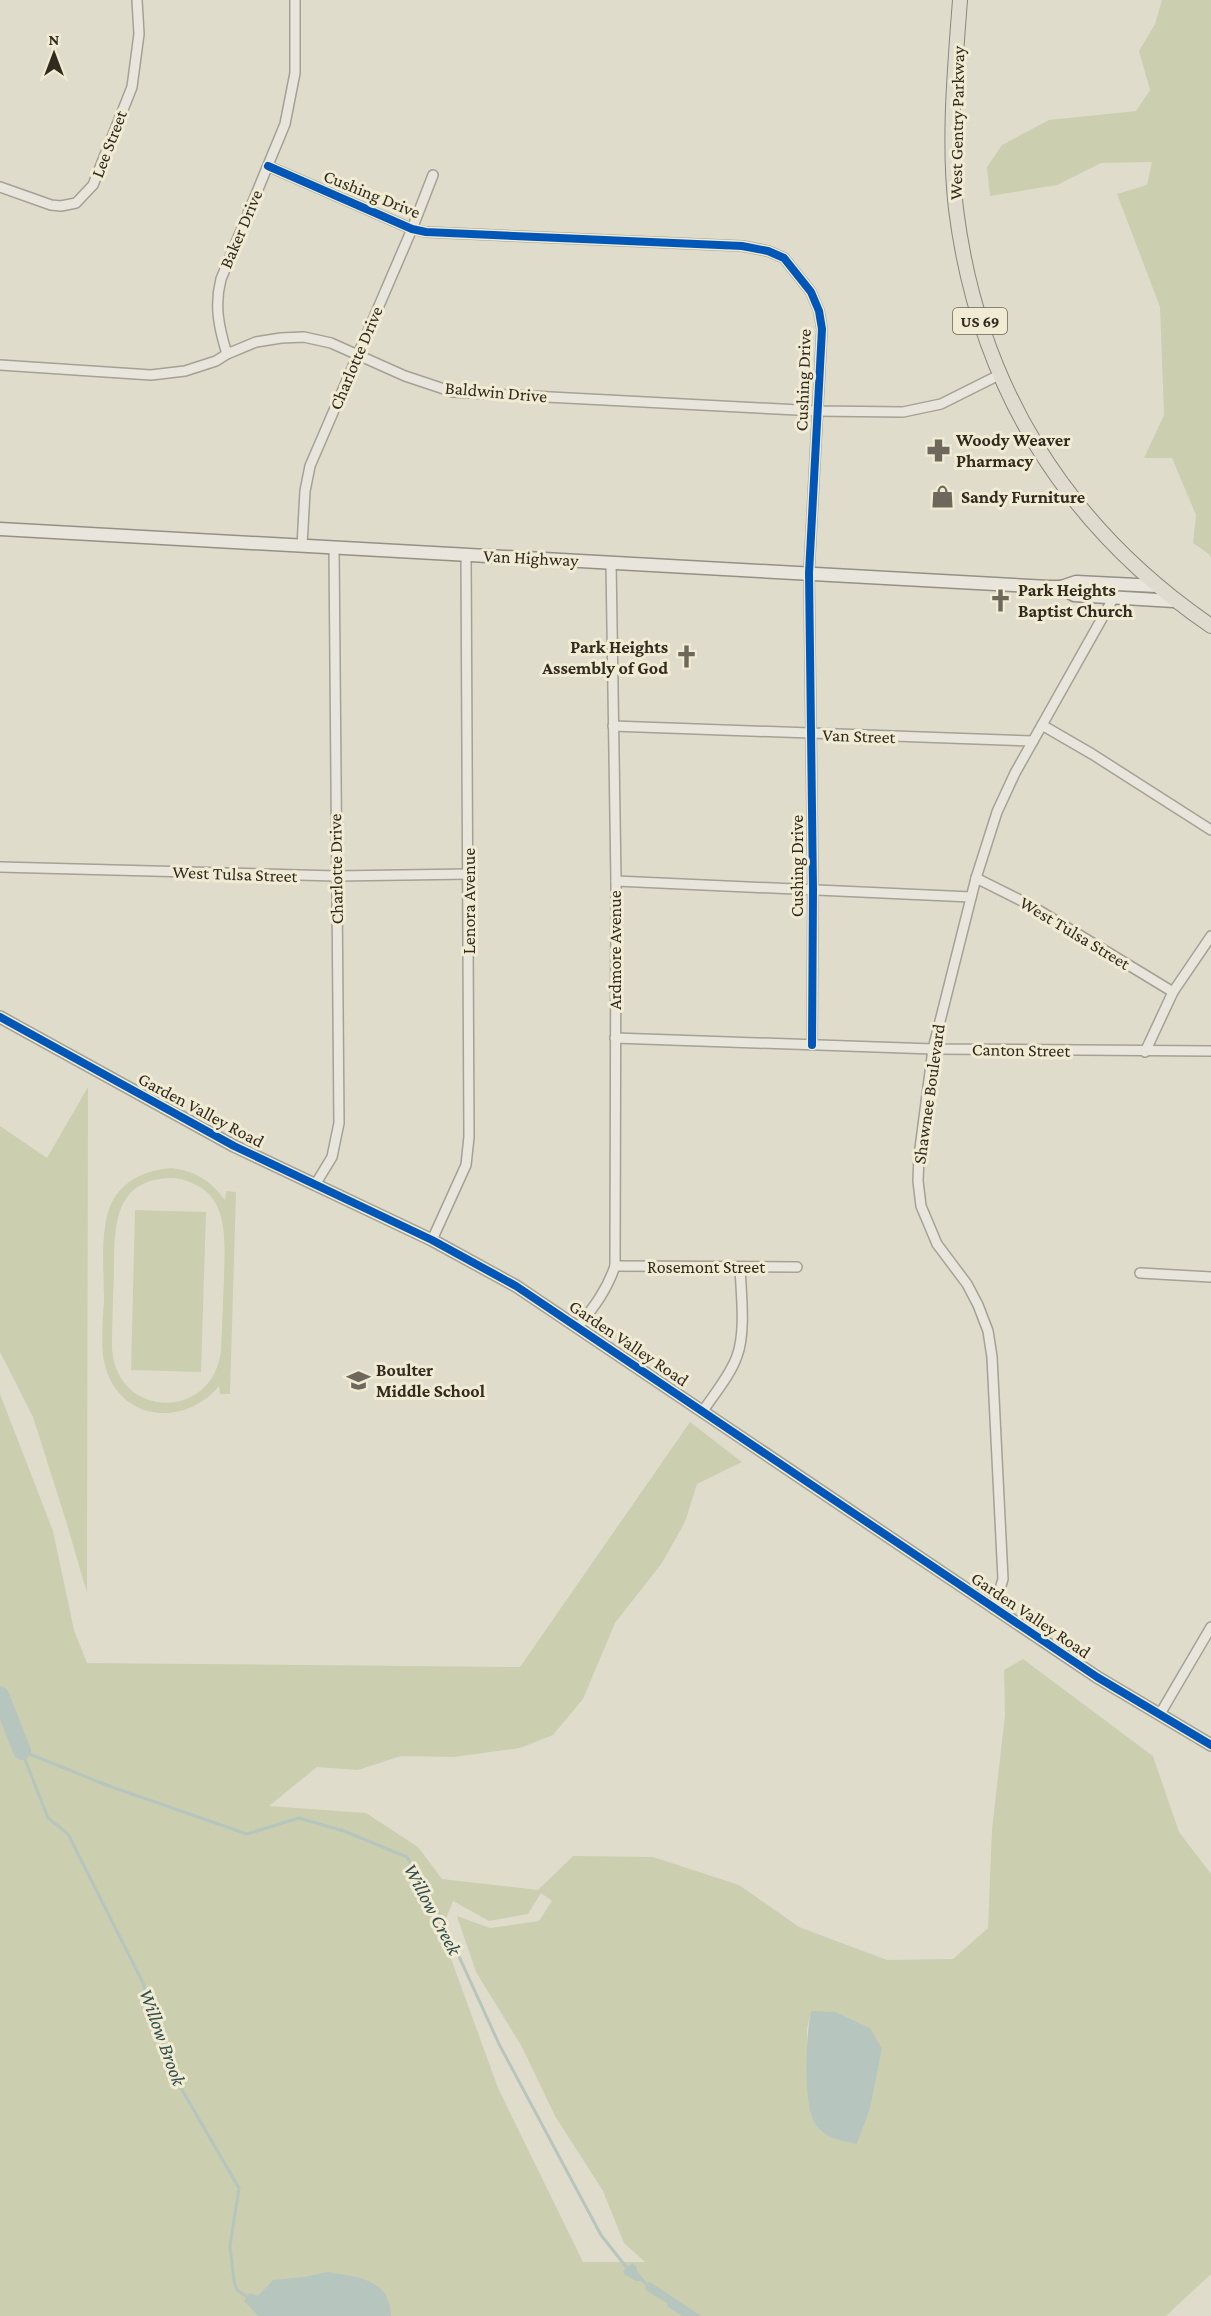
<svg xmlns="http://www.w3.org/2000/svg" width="1211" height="2316" font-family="'Crimson Pro',serif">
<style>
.green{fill:#cbcfb0;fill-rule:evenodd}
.water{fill:#b6c5bd}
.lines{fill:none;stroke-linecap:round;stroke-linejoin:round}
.stream{stroke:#b6c5bd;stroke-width:3}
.river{stroke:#b6c5bd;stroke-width:18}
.minor-casing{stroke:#a4a195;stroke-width:12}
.tertiary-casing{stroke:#a4a195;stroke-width:14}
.secondary-casing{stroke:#949085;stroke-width:15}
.primary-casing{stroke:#8a867c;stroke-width:16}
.minor{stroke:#e8e6dc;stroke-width:9}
.tertiary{stroke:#e8e6dc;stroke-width:10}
.secondary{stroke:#e8e6dc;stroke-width:12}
.primary{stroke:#dfdccf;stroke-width:14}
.cycleway-casing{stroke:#f0ebd2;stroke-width:11}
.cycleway{stroke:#0057b8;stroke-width:8}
.labels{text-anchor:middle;stroke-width:6;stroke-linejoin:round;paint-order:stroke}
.shield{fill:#f0ebd2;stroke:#6a6455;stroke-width:1.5}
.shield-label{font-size:16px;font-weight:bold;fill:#312a1f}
.street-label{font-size:18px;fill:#312a1f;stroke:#f0ebd2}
.poi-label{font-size:18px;font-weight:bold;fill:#312a1f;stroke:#f0ebd2;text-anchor:start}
.water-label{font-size:20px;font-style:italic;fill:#304e4f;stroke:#f0ebd2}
</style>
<rect width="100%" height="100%" fill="#dfdccc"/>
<g class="green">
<path d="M1162,0H1211V558L1209,554L1193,543L1196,515L1172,458H1144L1164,415L1160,307L1117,194L1147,185L1152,162L1101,163L1057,185L990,196L987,167L1002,145L1049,120L1136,111L1150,90L1139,51L1155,24Z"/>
<path d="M88,1087L87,1593L66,1521L33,1417L0,1352V1126L47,1158Z"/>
<path d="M171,1168C194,1170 211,1181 225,1200L226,1191L236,1192L230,1394H220L219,1386C189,1423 130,1424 109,1377C106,1370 104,1363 103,1355C101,1337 103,1318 104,1300C104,1271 99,1225 113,1200C126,1178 148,1170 171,1168ZM174,1178C230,1187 225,1233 224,1277C223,1302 222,1327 221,1351C212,1422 116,1419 112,1348C112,1323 113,1298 114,1273C115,1227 112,1178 174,1178Z"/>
<path d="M135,1210L206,1212L201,1372L131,1370Z"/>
<path d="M0,1394L53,1531L74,1630L87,1663L520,1667L690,1422L742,1462L697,1484L685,1522L662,1563L615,1623L583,1699L553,1735L520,1748L454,1757L401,1756L358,1770L317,1767L269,1806L366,1813L418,1847L442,1879L538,1890L573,1856L653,1857L739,1885L799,1927L887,1960L953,1959L988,1928L992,1829L1005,1715L1004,1670L1023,1659L1153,1756L1179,1832L1211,1874V2274L1166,2316H0ZM541,1893L552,1901L539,1921L490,1928L457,1916L476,1972L522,2047L555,2116L603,2191L624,2243L645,2262H583L498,2088L441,1931L453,1901L489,1921L528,1914ZM811,2011L882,2049L870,2109L857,2144L808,2101L807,2029Z"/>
</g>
<g class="water">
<path d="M811,2011L835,2012L870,2028L882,2049L870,2109L857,2144C843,2141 825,2138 816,2125C802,2105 806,2035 811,2011Z"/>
<path d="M632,2263L637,2267V2271L647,2283L650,2282L701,2316H682L667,2306L668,2304C661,2298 653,2296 645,2289L646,2286L641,2281H636L624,2274L623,2271Z"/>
<path d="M328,2272C357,2277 390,2278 391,2316H258L244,2301L250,2293L258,2296L273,2280L304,2277Z"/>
</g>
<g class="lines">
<g class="stream">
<path d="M22,1751L109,1786L247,1834L299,1818L344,1831L407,1857L441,1917L499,2044L601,2235L627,2268"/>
<path d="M22,1752L48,1818L68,1834L143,1983L171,2071L239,2188L230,2246L234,2281L237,2290L249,2298"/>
</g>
<path class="river" d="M0,1695L22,1751"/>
<defs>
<g id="minor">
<path d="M268,166L412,229L426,232L742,246L768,251L784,258L811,292L819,311L822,329L809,573L813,889L812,1045"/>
<path d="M0,187L51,205L61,206L76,203L93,185L132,87L139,34L137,0"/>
<path d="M227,354C219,328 214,306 221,279L285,124L295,73V0"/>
<path d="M0,365L151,375L185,371L216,361L227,354L256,342L281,338L304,337L331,343L405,376L453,392L817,411L903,412L941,404L999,375"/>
<path d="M302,546L305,491L310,466L412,229L433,175"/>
<path d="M1042,725L1092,754L1211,830"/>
<path d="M613,726L1033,741"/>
<path d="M0,867L336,876L469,874"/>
<path d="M976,878L1030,905L1173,992"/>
<path d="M616,881L971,897"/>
<path d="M615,1038L933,1049L1211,1051"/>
<path d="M1145,1052L1173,992L1211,936"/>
<path d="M315,1185L332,1157L339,1123L334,548"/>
<path d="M432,1240L466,1165L469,1137L466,554"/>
<path d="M615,1266L797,1267"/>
<path d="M1140,1273L1211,1277"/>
<path d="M578,1327C594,1307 607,1290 615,1266L616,881L611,562"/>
<path d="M703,1411C714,1394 730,1376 737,1356C746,1332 741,1293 740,1267"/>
<path d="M994,1609L1003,1579L992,1357L988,1331L978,1305L967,1284L937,1244L921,1206L918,1181L919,1156L933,1049L976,878L997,812L1015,773L1114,597"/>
<path d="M1160,1714L1211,1627"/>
</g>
<path id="tertiary" d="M0,1017L234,1146L432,1240L516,1286L1097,1677L1211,1745"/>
<g id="secondary">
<path d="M0,529L1049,587H1061L1076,582L1157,586"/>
<path d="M1061,587L1074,595L1174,601"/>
</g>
<path id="primary" d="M960,0C955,67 948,142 956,209C978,385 1065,526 1211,626"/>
</defs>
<use href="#minor" class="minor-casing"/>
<use href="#tertiary" class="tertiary-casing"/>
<use href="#secondary" class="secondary-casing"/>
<use href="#primary" class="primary-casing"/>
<use href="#minor" class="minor"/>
<use href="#tertiary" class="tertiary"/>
<use href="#secondary" class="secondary"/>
<use href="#primary" class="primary"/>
<defs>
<g id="cycleway">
<path d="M268,166L412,229L426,232L742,246L768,251L784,258L811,292L819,311L822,329L809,573L813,889L812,1045"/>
<path d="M0,1017L234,1146L432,1240L516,1286L1097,1677L1211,1745"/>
</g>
</defs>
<use href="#cycleway" class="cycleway-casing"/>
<use href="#cycleway" class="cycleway"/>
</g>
<defs>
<symbol id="pharmacy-bare" viewBox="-9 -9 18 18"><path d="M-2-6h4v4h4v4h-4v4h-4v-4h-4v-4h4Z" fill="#6e685c" stroke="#f0ebd2" stroke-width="2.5" paint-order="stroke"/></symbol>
<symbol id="shop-bare" viewBox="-9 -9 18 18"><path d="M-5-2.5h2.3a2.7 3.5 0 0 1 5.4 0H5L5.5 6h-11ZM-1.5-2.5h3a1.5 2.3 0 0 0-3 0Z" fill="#6e685c" stroke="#f0ebd2" stroke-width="2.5" paint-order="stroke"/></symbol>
<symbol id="church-bare" viewBox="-9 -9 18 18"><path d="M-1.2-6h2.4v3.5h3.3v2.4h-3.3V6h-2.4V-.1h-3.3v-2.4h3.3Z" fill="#6e685c" stroke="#f0ebd2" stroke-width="2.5" paint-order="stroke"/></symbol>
<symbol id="school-bare" viewBox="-9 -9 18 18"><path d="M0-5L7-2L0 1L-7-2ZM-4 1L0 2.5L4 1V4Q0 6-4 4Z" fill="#6e685c" stroke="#f0ebd2" stroke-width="2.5" paint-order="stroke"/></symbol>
</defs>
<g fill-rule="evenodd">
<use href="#pharmacy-bare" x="922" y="434" width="33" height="33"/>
<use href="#shop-bare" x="926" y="480" width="33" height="33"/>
<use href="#church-bare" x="984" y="584" width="33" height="33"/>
<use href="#church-bare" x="670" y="640" width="33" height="33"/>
<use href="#school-bare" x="342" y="1364" width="33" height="33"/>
</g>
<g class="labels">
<rect class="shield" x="953" y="308" width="54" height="26" rx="4.5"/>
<g class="shield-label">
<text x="980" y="327">US 69</text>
</g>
<g class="street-label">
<text transform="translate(957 123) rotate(-89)" y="6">West Gentry Parkway</text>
<text transform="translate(109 144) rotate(-69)" y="6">Lee Street</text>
<text transform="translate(372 194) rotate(22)" y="6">Cushing Drive</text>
<text transform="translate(241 229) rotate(-67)" y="6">Baker Drive</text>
<text transform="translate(356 358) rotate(-67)" y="6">Charlotte Drive</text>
<text transform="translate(803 380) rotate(-88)" y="6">Cushing Drive</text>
<text transform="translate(496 392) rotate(5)" y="6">Baldwin Drive</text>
<text transform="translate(531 558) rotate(3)" y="6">Van Highway</text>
<text transform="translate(859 736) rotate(2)" y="6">Van Street</text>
<text transform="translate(797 866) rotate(-90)" y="6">Cushing Drive</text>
<text transform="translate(336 869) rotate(-91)" y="6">Charlotte Drive</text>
<text transform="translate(235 874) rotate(2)" y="6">West Tulsa Street</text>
<text transform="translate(469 901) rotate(-90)" y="6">Lenora Avenue</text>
<text transform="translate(1075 933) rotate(31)" y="6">West Tulsa Street</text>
<text transform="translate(615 950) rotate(-90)" y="6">Ardmore Avenue</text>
<text transform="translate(1021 1050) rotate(1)" y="6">Canton Street</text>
<text transform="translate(929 1094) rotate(-82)" y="6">Shawnee Boulevard</text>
<text transform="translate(201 1110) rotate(28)" y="6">Garden Valley Road</text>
<text x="706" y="1273">Rosemont Street</text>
<text transform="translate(629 1343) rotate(34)" y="6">Garden Valley Road</text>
<text transform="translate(1031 1615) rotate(34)" y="6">Garden Valley Road</text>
</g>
<g class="poi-label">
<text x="956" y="446">Woody Weaver<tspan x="956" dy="21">Pharmacy</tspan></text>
<text x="961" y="503">Sandy Furniture</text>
<text x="1018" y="596">Park Heights<tspan x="1018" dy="21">Baptist Church</tspan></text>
<text x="668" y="653" text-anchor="end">Park Heights<tspan x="668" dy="21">Assembly of God</tspan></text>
<text x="376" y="1376">Boulter<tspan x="376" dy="21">Middle School</tspan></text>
</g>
<g class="water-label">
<text transform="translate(433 1909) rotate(62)" y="7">Willow Creek</text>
<text transform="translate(163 2037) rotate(70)" y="7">Willow Brook</text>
</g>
</g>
<g transform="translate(54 54)" stroke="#f0ebd2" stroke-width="4.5" paint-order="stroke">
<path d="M0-4.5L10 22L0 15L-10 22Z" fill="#312a1f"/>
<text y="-9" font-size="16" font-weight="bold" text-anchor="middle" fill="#312a1f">N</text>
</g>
</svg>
